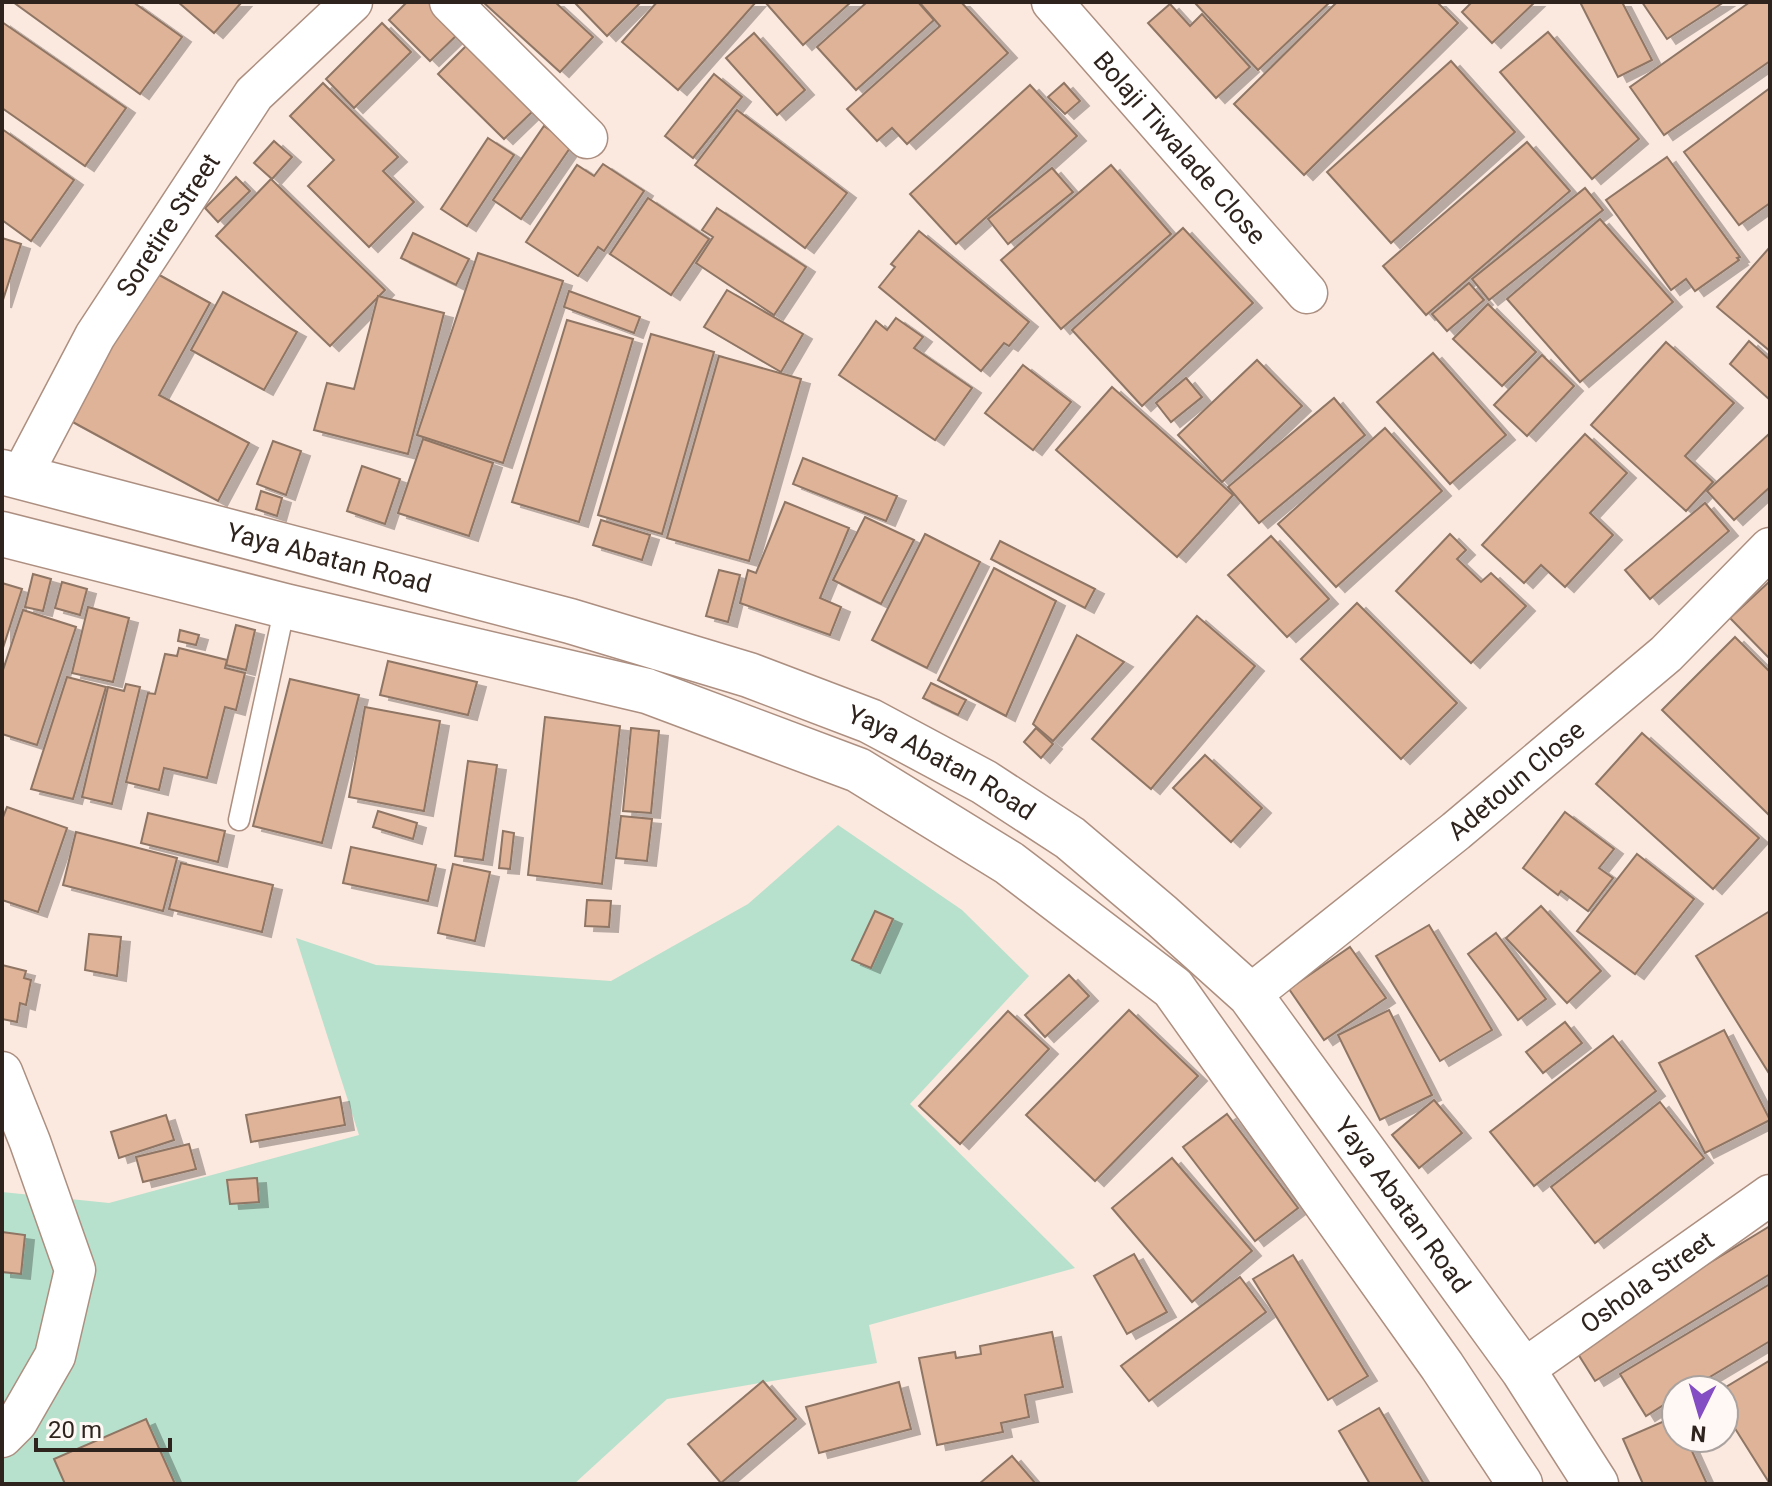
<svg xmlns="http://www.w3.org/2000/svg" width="1772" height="1486" font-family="Roboto,sans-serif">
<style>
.green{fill:#b7e1cc}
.building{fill:#dfb397;stroke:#8f7564;stroke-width:2;filter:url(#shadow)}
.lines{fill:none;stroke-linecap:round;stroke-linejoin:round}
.lane-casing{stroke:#ac8f80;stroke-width:23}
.street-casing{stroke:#ac8f80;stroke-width:43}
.secondary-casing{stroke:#ac8f80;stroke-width:47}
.lane{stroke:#fff;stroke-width:20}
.street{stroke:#fff;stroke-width:40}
.secondary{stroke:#fff;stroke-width:44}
.labels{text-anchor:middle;stroke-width:7;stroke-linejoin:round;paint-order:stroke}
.street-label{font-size:26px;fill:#2e231d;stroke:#fff8f5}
</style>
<defs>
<filter id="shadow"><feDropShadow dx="9" dy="5" stdDeviation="0" flood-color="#0004"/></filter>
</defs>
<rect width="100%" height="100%" fill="#fbe8de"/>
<path class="green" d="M838,825L962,910L1029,976L910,1104L1075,1268L869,1325L877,1363L667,1399L574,1484H2V1192L109,1203L359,1135L296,938L376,965L611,981L748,904Z"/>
<g class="building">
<path d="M13,2H133L182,37L140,94Z"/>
<path d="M178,2H242L214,33Z"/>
<path d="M407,2H428L459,33L430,61L389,20Z"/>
<path d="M483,2H555L593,37L560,72Z"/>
<path d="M574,2H641L607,36Z"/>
<path d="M657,2H756L678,90L622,42Z"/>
<path d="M765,2H851L803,45Z"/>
<path d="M867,2H918L934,20L856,90L817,47Z"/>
<path d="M919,2H961L1008,53L907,144L892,128L877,141L847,109L940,26Z"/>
<path d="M1196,2H1330L1258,70L1195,3Z"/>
<path d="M1337,2H1437L1458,23L1304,175L1234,104Z"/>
<path d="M1472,2H1535L1492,43L1462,12Z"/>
<path d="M1580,2H1622L1652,60L1618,77Z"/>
<path d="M1642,2H1724L1667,39Z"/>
<path d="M1750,2H1770V61L1664,135L1630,87Z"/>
<path d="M1170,4L1190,26L1202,14L1250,67L1216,98L1148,23Z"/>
<path d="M2,22L126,108L85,166L2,108Z"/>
<path d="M382,23L411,52L354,108L326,79Z"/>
<path d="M1548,32L1639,139L1592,179L1500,72Z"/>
<path d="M754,33L805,90L777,115L726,58Z"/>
<path d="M466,46L532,112L504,139L438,74Z"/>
<path d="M1451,61L1515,132L1391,243L1327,172Z"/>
<path d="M714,74L742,97L693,158L665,136Z"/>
<path d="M323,83L398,157L383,171L414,202L369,247L308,186L334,160L290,116Z"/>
<path d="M1064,83L1080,101L1065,114L1048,97Z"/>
<path d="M1030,85L1077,136L956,244L910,194Z"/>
<path d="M1770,88V203L1739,225L1684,152Z"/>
<path d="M737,110L847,193L805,248L695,165Z"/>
<path d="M544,126L572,145L521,219L493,200Z"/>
<path d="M2,129L74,180L31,241L2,220Z"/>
<path d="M488,138L514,155L467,226L441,209Z"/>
<path d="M274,141L292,157L272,179L254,163Z"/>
<path d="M1527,142L1570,191L1426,315L1383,266Z"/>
<path d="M1667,157L1740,257L1737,258L1739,260L1695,291L1686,279L1671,290L1606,200Z"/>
<path d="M603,164L644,191L604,251L598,247L578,276L526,242L577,165L594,176Z"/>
<path d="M1111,165L1171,234L1061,329L1001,260Z"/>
<path d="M1052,168L1073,192L1008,244L988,219Z"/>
<path d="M236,177L250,191L218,222L205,208Z"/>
<path d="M271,179L385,290L330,346L216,236Z"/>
<path d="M1585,188L1603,210L1489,300L1472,279Z"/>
<path d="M648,198L709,239L671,295L610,254Z"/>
<path d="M717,208L806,267L774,315L696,263L713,237L702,230Z"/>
<path d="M1600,219L1673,302L1580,382L1507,299Z"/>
<path d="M1183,228L1253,303L1142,406L1072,330Z"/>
<path d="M919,231L1029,322L1009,346L1004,343L981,371L879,287L895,267L891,264Z"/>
<path d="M413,233L469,259L456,285L401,258Z"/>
<path d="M2,238L21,244L2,303Z"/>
<path d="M1770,247V351L1717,307Z"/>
<path d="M478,253L563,281L503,463L417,435Z"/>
<path d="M152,271L210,303L159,395L249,443L218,501L69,420Z"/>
<path d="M1469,283L1484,300L1447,331L1432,314Z"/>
<path d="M727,290L803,334L781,372L704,327Z"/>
<path d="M569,291L640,317L634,333L564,307Z"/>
<path d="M223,292L297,332L264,390L191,350Z"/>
<path d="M378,296L444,313L408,454L314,430L327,383L354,389Z"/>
<path d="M1488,304L1536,352L1502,386L1453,339Z"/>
<path d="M896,318L923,337L914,348L972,388L935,440L839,375L876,321L887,330Z"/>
<path d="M567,320L633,339L579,522L512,502Z"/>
<path d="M651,334L714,352L662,534L598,515Z"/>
<path d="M1749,341L1770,360V400L1730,364Z"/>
<path d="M1666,342L1734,403L1685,456L1713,482L1686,511L1591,425Z"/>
<path d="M1433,353L1506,435L1450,484L1377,402Z"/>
<path d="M1542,355L1574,386L1527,436L1494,405Z"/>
<path d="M719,356L801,379L749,561L667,538Z"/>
<path d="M1257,360L1302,406L1222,482L1178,435Z"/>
<path d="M1023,365L1071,402L1033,450L985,413Z"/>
<path d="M1186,378L1202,397L1171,422L1156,403Z"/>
<path d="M1112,387L1233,495L1177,557L1056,450Z"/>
<path d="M1334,398L1365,435L1259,523L1228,487Z"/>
<path d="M1385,428L1442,491L1336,587L1278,524Z"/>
<path d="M1770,433V487L1734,520L1707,491Z"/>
<path d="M1585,434L1627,473L1590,513L1613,535L1565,587L1541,565L1524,583L1482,545Z"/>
<path d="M423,439L493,463L469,536L398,513Z"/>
<path d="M273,441L301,451L286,495L257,484Z"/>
<path d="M803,458L897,496L886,521L793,484Z"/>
<path d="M362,466L400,479L385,524L347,511Z"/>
<path d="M261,491L282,498L277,516L256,509Z"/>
<path d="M785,502L849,528L820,598L841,607L830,635L740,603L748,570L756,573Z"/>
<path d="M1705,503L1729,531L1650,599L1625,570Z"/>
<path d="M865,517L914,540L881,604L833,580Z"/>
<path d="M601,520L650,535L642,560L593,545Z"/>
<path d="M925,534L980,562L927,668L872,640Z"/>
<path d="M1450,534L1466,550L1457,559L1481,582L1491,573L1526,606L1471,663L1396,591Z"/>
<path d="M1271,536L1329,599L1287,637L1228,575Z"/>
<path d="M1000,541L1095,589L1085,608L991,559Z"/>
<path d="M994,568L1056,601L1006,716L938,680Z"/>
<path d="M719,570L740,575L728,622L706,616Z"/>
<path d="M33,574L51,579L43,611L25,607Z"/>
<path d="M1770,581V659L1730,618Z"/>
<path d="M62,582L87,589L80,615L55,608Z"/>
<path d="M2,583L22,589L2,651Z"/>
<path d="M1357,603L1457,703L1401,759L1301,659Z"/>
<path d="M88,607L129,618L113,682L72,673Z"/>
<path d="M23,610L76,627L37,745L2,734V673Z"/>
<path d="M1197,616L1255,666L1151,789L1092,739Z"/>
<path d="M236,625L255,630L246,670L226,665Z"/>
<path d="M180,630L199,635L196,645L178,641Z"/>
<path d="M1077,635L1124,662L1053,741L1033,724Z"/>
<path d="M1735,637L1770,672V816L1662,710Z"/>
<path d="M179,648L227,660L225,668L245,673L236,710L225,707L207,778L164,768L159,790L126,782L148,693L155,694L165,654L177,656Z"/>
<path d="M388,661L477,682L468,715L380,695Z"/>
<path d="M67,677L106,687L73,799L31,789Z"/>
<path d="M290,679L359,695L322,843L253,826Z"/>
<path d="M931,683L966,700L958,715L923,698Z"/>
<path d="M126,684L140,687L112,804L82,797L108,687L124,691Z"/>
<path d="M365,707L440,721L424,811L349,797Z"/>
<path d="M545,717L620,726L602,884L528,875Z"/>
<path d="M631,728L659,731L651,813L623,811Z"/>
<path d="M1036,728L1053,744L1041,758L1024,742Z"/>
<path d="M1642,733L1759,838L1713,889L1596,784Z"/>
<path d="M1205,755L1262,808L1231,842L1173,788Z"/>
<path d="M468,761L497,765L483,860L455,856Z"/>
<path d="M7,807L67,828L38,912L2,900V820Z"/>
<path d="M378,811L417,823L413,839L373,827Z"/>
<path d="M1565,812L1614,849L1599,868L1613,878L1588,911L1561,891L1558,895L1523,868Z"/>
<path d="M148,813L225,831L218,862L141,843Z"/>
<path d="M621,816L652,819L647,861L616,858Z"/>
<path d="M503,831L514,833L510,869L499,868Z"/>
<path d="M76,832L177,858L163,911L63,885Z"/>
<path d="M351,847L436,865L428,901L343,883Z"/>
<path d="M1637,854L1694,899L1635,974L1577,931Z"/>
<path d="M181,863L273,885L262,932L169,909Z"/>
<path d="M453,864L490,872L475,941L438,933Z"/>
<path d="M587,900L611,901L609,927L585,926Z"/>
<path d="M1541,906L1601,971L1567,1003L1506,938Z"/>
<path d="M875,911L893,919L871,968L852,960Z"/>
<path d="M1770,911V1075L1696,956Z"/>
<path d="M1429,925L1492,1030L1440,1061L1376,956Z"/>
<path d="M1496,933L1546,999L1518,1020L1468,954Z"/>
<path d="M89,934L121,937L117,976L85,970Z"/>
<path d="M1350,947L1386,998L1324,1040L1289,989Z"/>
<path d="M2,965L26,971L24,978L31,980L26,1005L20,1003L17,1022L2,1019Z"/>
<path d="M1069,975L1089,996L1045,1037L1025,1015Z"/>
<path d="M1129,1010L1198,1076L1095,1181L1026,1115Z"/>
<path d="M1389,1010L1432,1095L1380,1120L1338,1035Z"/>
<path d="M1008,1011L1049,1049L960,1144L919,1106Z"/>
<path d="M1565,1022L1582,1043L1543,1073L1526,1052Z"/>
<path d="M1724,1030L1770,1120L1705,1153L1659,1063Z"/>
<path d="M1613,1036L1656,1091L1534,1186L1490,1132Z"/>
<path d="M340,1097L345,1125L251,1142L246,1115Z"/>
<path d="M1434,1100L1462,1133L1419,1168L1392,1135Z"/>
<path d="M1660,1102L1704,1158L1595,1243L1551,1187Z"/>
<path d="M1227,1114L1298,1208L1255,1241L1183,1147Z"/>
<path d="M166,1115L174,1140L119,1158L111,1132Z"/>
<path d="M189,1144L196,1169L143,1182L136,1157Z"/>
<path d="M1172,1158L1252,1251L1192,1302L1112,1208Z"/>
<path d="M257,1178L259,1202L230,1204L227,1180Z"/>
<path d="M1770,1226V1274L1595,1381L1573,1346Z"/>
<path d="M2,1232L25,1235L21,1274L2,1272Z"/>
<path d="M1134,1254L1167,1312L1127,1334L1094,1276Z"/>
<path d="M1293,1255L1368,1376L1328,1400L1253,1279Z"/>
<path d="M1240,1277L1266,1312L1149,1401L1121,1366Z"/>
<path d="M1770,1284V1341L1688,1390H1676V1397L1646,1416L1620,1374Z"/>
<path d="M1052,1332L1063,1387L1025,1395L1029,1417L1001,1423L1003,1432L937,1445L919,1358L955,1352L956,1358L981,1354L980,1346Z"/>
<path d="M1769,1361L1770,1363V1484L1724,1411V1390H1721Z"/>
<path d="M763,1381L796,1419L721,1483L688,1444Z"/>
<path d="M899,1382L911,1429L819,1453L806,1407Z"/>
<path d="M1379,1408L1424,1484H1370L1339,1431Z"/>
<path d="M1676,1416V1438H1686L1707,1484H1643L1623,1439Z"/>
<path d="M146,1419L175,1484H65L54,1459Z"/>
<path d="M1012,1456L1036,1484H979Z"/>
</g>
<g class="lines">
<defs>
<path id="lane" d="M239,820L285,606"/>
<g id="street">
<path d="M450,2L587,138"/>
<path id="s1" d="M1052,2L1307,293"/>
<path id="s2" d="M22,475L95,336L254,94L352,2"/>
<path id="s3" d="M1250,995L1456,831L1666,654L1770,548"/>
<path d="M2,1072L30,1142L75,1270L55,1356L17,1422L2,1437"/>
<path id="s4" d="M1523,1370L1770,1195"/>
</g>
<g id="secondary">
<path id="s5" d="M2,472L570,621L749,675L870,721L984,782L1070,838L1162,916L1250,995L1523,1370L1596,1484"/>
<path d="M2,534L285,606L647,691L858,770L1009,863L1173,988L1442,1366L1520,1484"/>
</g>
</defs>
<use href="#lane" class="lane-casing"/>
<use href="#street" class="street-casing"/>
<use href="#secondary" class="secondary-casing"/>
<use href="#lane" class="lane"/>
<use href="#street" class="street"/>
<use href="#secondary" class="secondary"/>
</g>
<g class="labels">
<g class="street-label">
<text dy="9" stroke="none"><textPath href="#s1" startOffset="194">Bolaji Tiwalade Close</textPath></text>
<text dy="9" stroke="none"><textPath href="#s2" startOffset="290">Soretire Street</textPath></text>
<text dy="9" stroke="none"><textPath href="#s5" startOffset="338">Yaya Abatan Road</textPath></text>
<text dy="9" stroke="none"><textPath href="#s5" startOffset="986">Yaya Abatan Road</textPath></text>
<text dy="9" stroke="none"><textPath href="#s3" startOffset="342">Adetoun Close</textPath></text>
<text dy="9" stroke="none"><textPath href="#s5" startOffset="1634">Yaya Abatan Road</textPath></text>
<text dy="9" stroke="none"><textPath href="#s4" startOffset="152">Oshola Street</textPath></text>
</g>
</g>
<rect width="1772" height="1486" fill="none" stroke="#2e231d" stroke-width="8"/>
<g transform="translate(1700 1414) rotate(185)"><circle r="38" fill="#fff8f5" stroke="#aba39f" stroke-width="2"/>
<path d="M0-6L14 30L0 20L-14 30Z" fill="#844dc4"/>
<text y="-12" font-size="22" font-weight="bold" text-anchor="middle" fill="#2e231d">N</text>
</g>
<path d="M36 1438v12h134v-12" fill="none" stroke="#2e231d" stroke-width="4"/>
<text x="48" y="1438" font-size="24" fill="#2e231d" stroke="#fff8f5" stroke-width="6" paint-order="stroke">20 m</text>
</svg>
